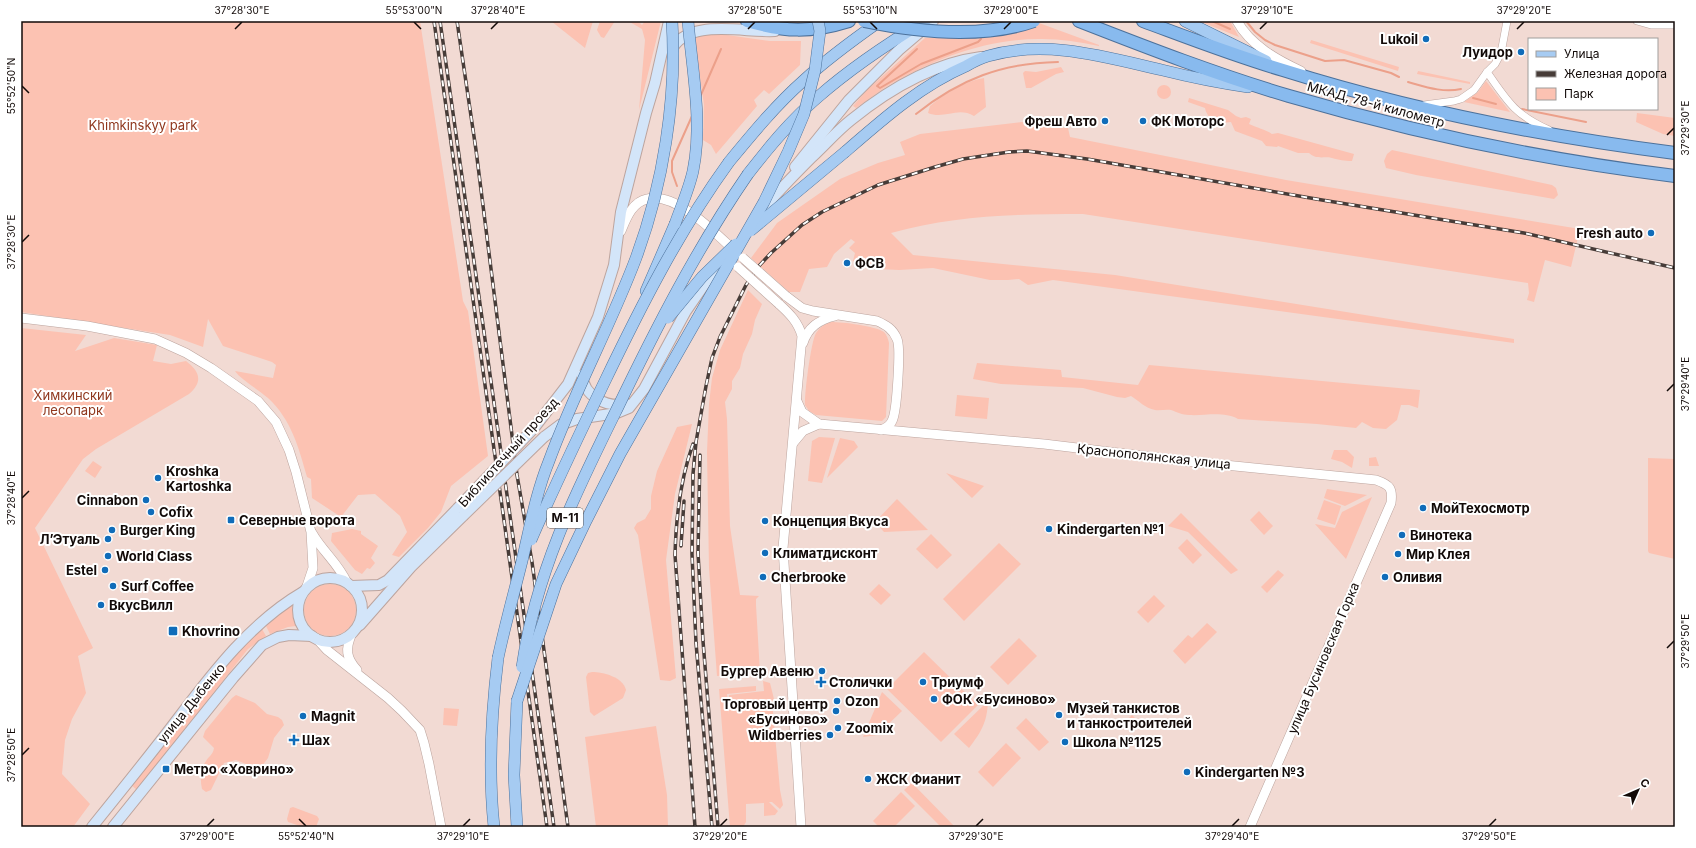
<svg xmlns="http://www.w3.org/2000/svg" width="1696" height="848" font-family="Inter,sans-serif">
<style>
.green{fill:#fcc2b2}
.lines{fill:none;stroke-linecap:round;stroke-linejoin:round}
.stream{stroke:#eca08a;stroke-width:2}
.minor-casing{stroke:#bca49e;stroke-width:8}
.tertiary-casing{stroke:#bca49e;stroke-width:10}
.secondary-casing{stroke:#bca49e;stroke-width:12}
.primary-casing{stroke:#4c719b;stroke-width:12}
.trunk-casing{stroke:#4c719b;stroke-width:14}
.minor{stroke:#fff;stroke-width:7}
.tertiary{stroke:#fff;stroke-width:9}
.secondary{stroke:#d3e5f9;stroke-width:10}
.primary{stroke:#a6cbf2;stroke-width:11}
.trunk{stroke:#88baee;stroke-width:12}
.rail-casing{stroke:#473c38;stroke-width:3.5}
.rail{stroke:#fff;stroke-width:2;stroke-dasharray:6;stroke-linecap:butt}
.tertiary-bridge-casing{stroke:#bca49e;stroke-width:10;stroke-linecap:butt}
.secondary-bridge-casing{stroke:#bca49e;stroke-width:12;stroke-linecap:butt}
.primary-bridge-casing{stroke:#4c719b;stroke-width:12;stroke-linecap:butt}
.trunk-bridge-casing{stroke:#4c719b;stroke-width:14;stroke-linecap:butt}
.tertiary-bridge{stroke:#fff;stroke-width:9}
.secondary-bridge{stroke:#d3e5f9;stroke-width:10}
.primary-bridge{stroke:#a6cbf2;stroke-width:11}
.trunk-bridge{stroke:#88baee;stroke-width:12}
.ticks{fill:none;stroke:#120a08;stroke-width:1.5}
.poi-dot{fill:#106cb9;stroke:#fff;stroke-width:1.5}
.labels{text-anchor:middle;stroke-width:4;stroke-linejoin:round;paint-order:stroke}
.shield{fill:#fff;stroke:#595452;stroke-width:1}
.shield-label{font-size:12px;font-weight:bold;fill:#120a08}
.poi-label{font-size:13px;font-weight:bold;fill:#120a08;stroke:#fff;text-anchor:start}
.street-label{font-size:13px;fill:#120a08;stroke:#fff}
.park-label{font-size:13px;fill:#8f361c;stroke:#fff}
.neatline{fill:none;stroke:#120a08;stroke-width:1.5}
.ticks-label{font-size:10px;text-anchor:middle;fill:#120a08}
</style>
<rect width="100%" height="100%" fill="#f2dad3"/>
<g class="green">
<path d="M21,21H420L463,301L468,311L488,456L451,486L441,512L428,528L399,557L392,555L407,532L400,516L375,494L358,495L341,517L312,498L311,479L307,477C299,448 291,419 268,398C259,390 240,379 235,371L273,378L276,365L272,362L223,346L208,319L203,347L170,335L21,312Z"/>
<path d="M551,21H593L585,48Z"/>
<path d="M600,21H615L604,38L601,37L597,30Z"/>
<path d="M628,21H638L642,25L645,21H661L639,110L645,40L642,29Z"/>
<path d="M1199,21H1230L1239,37Z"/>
<path d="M1039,23L1099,45V46C1080,42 1061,39 1042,39C989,38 936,58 891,84C879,91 868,100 856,108L853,106L867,90L925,38L964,37Z"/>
<path d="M713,33L770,41H801L800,65L769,94L764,90L754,100L757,106L716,154L711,145L703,140L704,105L694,37Z"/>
<path d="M1311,40L1399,67L1398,71L1310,43Z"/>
<path d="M1061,67L1064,72L1056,74L1031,88H1026L1023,73L1025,71L1036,72Z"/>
<path d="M1418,71L1470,82V84L1417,74Z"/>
<path d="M984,78L986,107L974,116C958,106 944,120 928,113L930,106C944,94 965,81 984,78Z"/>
<path d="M1486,81L1510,112L1464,102L1478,92Z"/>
<circle cx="1164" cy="92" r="7"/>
<path d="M1189,98L1228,110L1236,116L1241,118L1246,117L1251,119L1249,124C1257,128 1265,129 1272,134L1278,133L1354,154L1352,161C1344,161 1339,160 1332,158C1324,156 1316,160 1309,153H1298L1278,146L1277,147L1266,146L1262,141L1235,131L1231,122C1228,122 1224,123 1221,123C1213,123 1206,115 1205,108L1188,102Z"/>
<path d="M1637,113L1675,118V136L1663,134L1636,122Z"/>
<path d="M1022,122L1068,128L1070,137L1286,180L1580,229L1571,267L1545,260L1534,302L1527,300L1529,293L1528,283L1083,214C1017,214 954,215 891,233L913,255L1115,275L1514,339V343L1053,280L1028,285L1019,279L1008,280H990L933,268L899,270L878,269L853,261L855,253L849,248L855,242L851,239L834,254L827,267L809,269L800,292H789L751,258L777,223L840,179L878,163L905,155L900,142L920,134Z"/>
<path d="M1392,150L1552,185L1556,188L1558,195L1554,199L1416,175L1386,168L1384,161L1387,154Z"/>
<path d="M748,290L762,304L755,320L752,334L743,354L740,368L732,381V389L725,402L727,419L730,526L740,595L759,596L756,599V605L760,673L717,676L709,568L707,452L709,404L712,378L720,350Z"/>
<path d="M831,322C843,322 875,326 884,332C887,335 888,339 889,343L886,417L882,421L816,415L809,411L805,405C804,395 811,341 816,333C820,327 825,324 831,322Z"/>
<path d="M21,328L86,335L75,351L114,338L157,345L153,361L171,364L186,361C199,371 204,381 189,394L96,449L83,459L35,528L93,648L78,656L86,693L72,719L65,740L62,774L90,804L73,827H21Z"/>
<path d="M977,363L1061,370L1062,377L1138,385L1149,365L1420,390L1418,408L1409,405H1401L1397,420L1386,429L1373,428L1362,422L1356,428L1317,424L1238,419C1223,411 1205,416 1189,415C1182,415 1177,412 1171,410C1166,409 1160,411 1155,410C1145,408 1139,401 1131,396L1125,398L1117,397L1083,388L1001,384L973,379Z"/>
<path d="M957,395L989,398L987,419L955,416Z"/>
<path d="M692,424L675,494L666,560L676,678L670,681L660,680L638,535L634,528L637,523L645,519L651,509V496L657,471L677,427Z"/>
<path d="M819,437L835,438L822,483L808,481L812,441Z"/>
<path d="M840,438L854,441L858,447L827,478Z"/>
<path d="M1334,450H1347L1354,457L1352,468L1342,462L1331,459Z"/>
<path d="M1376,457L1379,466H1369V458Z"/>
<path d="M1648,458L1675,459V559L1649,553L1648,551Z"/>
<path d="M93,461L102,467L95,478L85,471Z"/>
<path d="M946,473L984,486L972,498Z"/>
<path d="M1327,489L1367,495L1345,506L1324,498Z"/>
<path d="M1372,497L1346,559L1315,524L1335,528L1342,512Z"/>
<path d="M897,499L928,530L884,532L875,522Z"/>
<path d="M1324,500L1341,506L1335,525L1317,519Z"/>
<path d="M1259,511L1273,526L1264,535L1250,520Z"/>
<path d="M1181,513L1238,570L1231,574L1188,532L1168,526Z"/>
<path d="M352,529L361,531V534L378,546L371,558L375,563L370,569L367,568L362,574L355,570L331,541L332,533Z"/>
<path d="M931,534L952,555L937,569L916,549Z"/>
<path d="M1187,539L1202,555L1193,564L1178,548Z"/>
<path d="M999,543L1021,564L964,621L943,599Z"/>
<path d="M1278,570L1284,575L1267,593L1261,587Z"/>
<path d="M879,584L891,595L881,605L869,594Z"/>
<circle cx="330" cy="610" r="26"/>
<path d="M1154,595L1165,606L1148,623L1137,612Z"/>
<path d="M292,604V610L296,626L288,627L270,634L266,626Z"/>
<path d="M1207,623L1217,632L1185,664L1173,651L1188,635L1192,638Z"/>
<path d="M262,629L266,636L248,649L137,790L131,785L240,649Z"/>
<path d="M1019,638L1037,656L1008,685L990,667Z"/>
<path d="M924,652L978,705L941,742L887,689Z"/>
<path d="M592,672C603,672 623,677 626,690L623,698L594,716L590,712L586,677L588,673Z"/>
<path d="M763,681L770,683L774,699L772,701L780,790L783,805L780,809L772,802H769L778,811L775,815L764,816V803L746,804V822L743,827H730L719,689L756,686V691L727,694L729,714V695L764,691Z"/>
<path d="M882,692L902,711L877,735L863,737Z"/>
<path d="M236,695L255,703L267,714L278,717L282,720L284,725L274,738L268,758L262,766L256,768L236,760L224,763L211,790L206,792L202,789C200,780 200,769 206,761C209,756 213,755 214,748L203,737L205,731L232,698Z"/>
<path d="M988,701C987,723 981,732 969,748L954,734Z"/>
<path d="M444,708L459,709L457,726L443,725Z"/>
<path d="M1132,715L1140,723L1133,730L1125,722Z"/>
<path d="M1026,718L1049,742L1039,751L1016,728Z"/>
<path d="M656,726L667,795L668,827H596L585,737Z"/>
<path d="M1006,743L1021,758L993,787L978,772Z"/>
<path d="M912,783L955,827H941L904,790Z"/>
<path d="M901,792L915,806L894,827H879L873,821Z"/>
<path d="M293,807L317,816L319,819L316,827H303L288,822L287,819L290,808Z"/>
</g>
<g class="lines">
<g class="stream">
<path d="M1212,21L1230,29"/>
<path d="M1246,21L1255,32L1265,40L1275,45L1325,61L1344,60L1391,73L1399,77"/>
<path d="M917,49L877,86L880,88L921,64L978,42L981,39L980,34"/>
<path d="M1408,82C1426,87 1443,93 1461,89"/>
<path d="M700,97L721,49"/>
<path d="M1473,98L1496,104"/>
<path d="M1522,109L1586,122"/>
<path d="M916,114C960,79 1002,63 1058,62"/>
<path d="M677,186L672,172V161L692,116"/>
</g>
<defs>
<g id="minor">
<path d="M1637,21L1651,25H1675"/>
<path d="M1487,72C1507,101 1515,115 1549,130"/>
<path d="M1424,105L1454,101L1461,99L1474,90L1487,72L1495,64L1501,53L1507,21"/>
</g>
<g id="tertiary">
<path d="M1237,21C1250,45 1277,60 1301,71"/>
<path d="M621,231C626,219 632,202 647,199C676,191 717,235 736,252"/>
<path d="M786,296L802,308L813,311L877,321C886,325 893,329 897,339C901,347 897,412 892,421C890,426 886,428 881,430"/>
<path d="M779,304C790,314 798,322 802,336L783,548L801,827"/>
<path d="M21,318L87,326L155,339L186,353L211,368L258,401L276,422L289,450L296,472L311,532L313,568L306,589"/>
<path d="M803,343C808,327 819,320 835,316"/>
<path d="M797,401L802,412L819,424L1044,444L1185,461L1376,480C1390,485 1393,488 1391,503L1250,827"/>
<path d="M793,443L803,431L819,424"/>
<path d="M312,533C322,551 339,564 347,583"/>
<path d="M352,633C345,649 346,658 357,670"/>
<path d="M316,638L327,650L388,698L402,711L420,730L424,743L429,764L441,827"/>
</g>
<g id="secondary">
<path d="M671,51C687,17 744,33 775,31"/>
<path d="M795,167L849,100L899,50L933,21"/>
<path d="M764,208C779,190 795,174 812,157C825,145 837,131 851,120C888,90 934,63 981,57"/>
<path d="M582,375C584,396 606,408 626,404"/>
<path d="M534,428L568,384L598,317L614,265L621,212L646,113L655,83L669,21"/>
<path d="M544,437L560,425L577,419L617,413L629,408L644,389L686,311L715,269"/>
<circle cx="330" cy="610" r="32"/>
<path d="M351,586L379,585L388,580L458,508"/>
<path d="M360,625L411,567L463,516"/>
<path d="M92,827C117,796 142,765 166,734C206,682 246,625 303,592"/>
<path d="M113,827L233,678L262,645L278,637L289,635L312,636"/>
</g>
<g id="primary">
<path d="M1185,21L1266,61"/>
<path d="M845,152C883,119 920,86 966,66C973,62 981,58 988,56C1046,39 1105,57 1162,70C1190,77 1219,83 1248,87"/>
<path d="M729,162C752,134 776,105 803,81C827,59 853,40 880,21"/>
<path d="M748,174C769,147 791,120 818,97C851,68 887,44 925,21"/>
<path d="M646,291L675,224"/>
<path d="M494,827C488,770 491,715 498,658"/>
<path d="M517,827L514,775L517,701"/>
</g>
<g id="trunk">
<path d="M747,21C784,32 811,33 849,21"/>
<path d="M1079,21C1148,48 1218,75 1289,96C1416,133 1544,160 1675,176"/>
<path d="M1143,21C1189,38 1235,56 1283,70C1410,110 1542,136 1675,153"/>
</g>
</defs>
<use href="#minor" class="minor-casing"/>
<use href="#tertiary" class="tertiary-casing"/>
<use href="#secondary" class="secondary-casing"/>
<use href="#primary" class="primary-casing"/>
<use href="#trunk" class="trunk-casing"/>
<use href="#minor" class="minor"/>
<use href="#tertiary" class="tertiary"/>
<use href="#secondary" class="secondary"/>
<use href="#primary" class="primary"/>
<use href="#trunk" class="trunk"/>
<defs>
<g id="rail">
<path d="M434,21L547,827"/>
<path d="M440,21L554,827"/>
<path d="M457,21L476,150L517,475L532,562L568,827"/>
<path d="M693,444C680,480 676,517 675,555L695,827"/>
<path d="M700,455L698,553L703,641L718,827"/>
<path d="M681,546L684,501"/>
<path d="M712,827L696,643L692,554L693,474L696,442L706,386L712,358L720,337L746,285L758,267L771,253L802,225L822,212L878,185L935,167L963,159L1009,152L1027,151L1087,159L1322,200L1524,233L1675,268"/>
</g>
</defs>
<use href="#rail" class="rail-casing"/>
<use href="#rail" class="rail"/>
<defs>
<g id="tertiary-bridge">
<path d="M743,258L786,296"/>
<path d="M738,267L779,304"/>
</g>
<g id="secondary-bridge">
<path d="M458,508L534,428"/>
<path d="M463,516L544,437"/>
</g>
<g id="primary-bridge">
<path d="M675,224C681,207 689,189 693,171C703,123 692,70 688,21"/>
<path d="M750,231L845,152"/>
<path d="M668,318L702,277L736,244"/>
<path d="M531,540C554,487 579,435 604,383C641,306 679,231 729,162"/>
<path d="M498,658C505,625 514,593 522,561C530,527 536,493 549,461C574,392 610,327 636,258C663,185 677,99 672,21"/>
<path d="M522,667C536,572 575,494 617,409C656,328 697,248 748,174"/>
<path d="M517,701L556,584L586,521L620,454L764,202L788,152L804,114L815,70L820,31L818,21"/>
</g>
<path id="trunk-bridge" d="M864,21C917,32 982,39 1034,21"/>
</defs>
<use href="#tertiary-bridge" class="tertiary-bridge-casing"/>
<use href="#secondary-bridge" class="secondary-bridge-casing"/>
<use href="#primary-bridge" class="primary-bridge-casing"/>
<use href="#trunk-bridge" class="trunk-bridge-casing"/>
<use href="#tertiary-bridge" class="tertiary-bridge"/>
<use href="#secondary-bridge" class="secondary-bridge"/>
<use href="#primary-bridge" class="primary-bridge"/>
<use href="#trunk-bridge" class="trunk-bridge"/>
</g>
<path class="ticks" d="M414,22L421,29M870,22L877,29M235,29L242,22M491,29L498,22M748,29L755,22M1004,29L1011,22M1260,29L1267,22M1517,29L1524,22M22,86L29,93M1667,135L1674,128M22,242L29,235M1667,391L1674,384M22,498L29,491M1667,648L1674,641M22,755L29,748M299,819L306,826M207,826L214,819M463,826L470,819M720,826L727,819M976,826L983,819M1232,826L1239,819M1489,826L1496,819"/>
<g class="poi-dot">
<circle cx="1426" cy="39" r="4"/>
<circle cx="1521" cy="52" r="4"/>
<circle cx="1105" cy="121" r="4"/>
<circle cx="1143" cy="121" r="4"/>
<circle cx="1651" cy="233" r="4"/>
<circle cx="847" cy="263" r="4"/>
<circle cx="158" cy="478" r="4"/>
<circle cx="146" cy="500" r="4"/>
<circle cx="1423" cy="508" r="4"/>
<circle cx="151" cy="512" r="4"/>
<rect x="227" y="516" width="8" height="8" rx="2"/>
<circle cx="765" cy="521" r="4"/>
<circle cx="1049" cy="529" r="4"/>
<circle cx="112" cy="530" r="4"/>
<circle cx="1402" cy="535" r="4"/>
<circle cx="108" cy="539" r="4"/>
<circle cx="765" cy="553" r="4"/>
<circle cx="1398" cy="554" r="4"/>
<circle cx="108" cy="556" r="4"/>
<circle cx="105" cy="570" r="4"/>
<circle cx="763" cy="577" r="4"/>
<circle cx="1385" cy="577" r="4"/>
<circle cx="113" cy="586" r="4"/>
<circle cx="101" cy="605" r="4"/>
<rect x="168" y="626" width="10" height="10" rx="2"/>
<circle cx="822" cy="671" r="4"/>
<path d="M819 676h4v4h4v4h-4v4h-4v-4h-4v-4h4z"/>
<circle cx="923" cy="682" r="4"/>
<circle cx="934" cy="699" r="4"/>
<circle cx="837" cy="701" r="4"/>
<circle cx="836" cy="711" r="4"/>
<circle cx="1059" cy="715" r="4"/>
<circle cx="303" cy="716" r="4"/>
<circle cx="838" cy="728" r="4"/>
<circle cx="830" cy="735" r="4"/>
<path d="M292 734h4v4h4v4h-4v4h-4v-4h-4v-4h4z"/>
<circle cx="1065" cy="742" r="4"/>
<rect x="162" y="765" width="8" height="8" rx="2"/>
<circle cx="1187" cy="772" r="4"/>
<circle cx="868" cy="779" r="4"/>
</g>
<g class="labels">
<rect class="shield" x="547" y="508" width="36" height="20" rx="3"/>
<g class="shield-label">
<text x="565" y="522">М-11</text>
</g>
<g class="poi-label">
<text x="1418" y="44" text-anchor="end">Lukoil</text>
<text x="1513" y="57" text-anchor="end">Луидор</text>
<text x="1097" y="126" text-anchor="end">Фреш Авто</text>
<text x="1151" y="126">ФК Моторс</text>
<text x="1643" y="238" text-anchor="end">Fresh auto</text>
<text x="855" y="268">ФСВ</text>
<text x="166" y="476">Kroshka<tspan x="166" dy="15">Kartoshka</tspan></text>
<text x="138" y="505" text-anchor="end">Cinnabon</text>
<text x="1431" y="513">МойТехосмотр</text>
<text x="159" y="517">Cofix</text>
<text x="239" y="525">Северные ворота</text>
<text x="773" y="526">Концепция Вкуса</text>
<text x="1057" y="534">Kindergarten №1</text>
<text x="120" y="535">Burger King</text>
<text x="1410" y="540">Винотека</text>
<text x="100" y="544" text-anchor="end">Л’Этуаль</text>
<text x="773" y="558">Климатдисконт</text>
<text x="1406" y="559">Мир Клея</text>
<text x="116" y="561">World Class</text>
<text x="97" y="575" text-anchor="end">Estel</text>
<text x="771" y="582">Cherbrooke</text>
<text x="1393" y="582">Оливия</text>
<text x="121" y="591">Surf Coffee</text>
<text x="109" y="610">ВкусВилл</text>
<text x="182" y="636">Khovrino</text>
<text x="814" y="676" text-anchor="end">Бургер Авеню</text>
<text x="829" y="687">Столички</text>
<text x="931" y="687">Триумф</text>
<text x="942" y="704">ФОК «Бусиново»</text>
<text x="845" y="706">Ozon</text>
<text x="828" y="709" text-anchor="end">Торговый центр<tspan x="828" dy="15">«Бусиново»</tspan></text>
<text x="1067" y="713">Музей танкистов<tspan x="1067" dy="15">и танкостроителей</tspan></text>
<text x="311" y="721">Magnit</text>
<text x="846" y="733">Zoomix</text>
<text x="822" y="740" text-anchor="end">Wildberries</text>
<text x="302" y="745">Шах</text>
<text x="1073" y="747">Школа №1125</text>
<text x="174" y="774">Метро «Ховрино»</text>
<text x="1195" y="777">Kindergarten №3</text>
<text x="876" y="784">ЖСК Фианит</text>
</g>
<g class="street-label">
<text transform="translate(1376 104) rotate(15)" y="5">МКАД, 78-й километр</text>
<text transform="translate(508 452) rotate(-48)" y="5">Библиотечный проезд</text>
<text transform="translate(1154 456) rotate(6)" y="5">Краснополянская улица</text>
<text transform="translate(1323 658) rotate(-67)" y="5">улица Бусиновская Горка</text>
<text transform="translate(191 703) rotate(-51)" y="5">улица Дыбенко</text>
</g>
<g class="park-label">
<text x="143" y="130">Khimkinskyy park</text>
<text x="73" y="400">Химкинский<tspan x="73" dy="15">лесопарк</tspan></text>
</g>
</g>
<rect width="1696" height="848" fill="none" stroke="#ffffff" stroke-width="44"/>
<rect x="1528" y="38" width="130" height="72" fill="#ffffff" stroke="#a09d9c"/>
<rect x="1536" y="51" width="20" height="6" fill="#a6cbf2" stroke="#a09d9c"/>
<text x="1564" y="58" font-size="12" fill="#120a08">Улица</text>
<rect x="1536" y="71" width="20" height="6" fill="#473c38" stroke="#a09d9c"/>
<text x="1564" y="78" font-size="12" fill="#120a08">Железная дорога</text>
<rect x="1536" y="88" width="20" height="12" fill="#fcc2b2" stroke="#a09d9c"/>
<text x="1564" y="98" font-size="12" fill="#120a08">Парк</text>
<g transform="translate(1638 790) rotate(45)" stroke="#ffffff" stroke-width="3" paint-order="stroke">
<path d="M0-3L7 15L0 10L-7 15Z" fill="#120a08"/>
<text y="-6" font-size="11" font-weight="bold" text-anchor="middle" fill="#120a08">С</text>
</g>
<rect x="22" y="22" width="1652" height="804" class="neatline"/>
<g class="ticks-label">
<text x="242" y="14">37°28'30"E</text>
<text x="414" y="14">55°53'00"N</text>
<text x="498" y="14">37°28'40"E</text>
<text x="755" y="14">37°28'50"E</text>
<text x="870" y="14">55°53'10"N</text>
<text x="1011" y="14">37°29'00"E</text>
<text x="1267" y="14">37°29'10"E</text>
<text x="1524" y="14">37°29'20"E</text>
<text transform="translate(11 86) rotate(-90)" y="4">55°52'50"N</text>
<text transform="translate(1685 128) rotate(-90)" y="4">37°29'30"E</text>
<text transform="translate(11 242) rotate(-90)" y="4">37°28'30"E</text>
<text transform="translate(1685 384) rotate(-90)" y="4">37°29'40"E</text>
<text transform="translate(11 498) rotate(-90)" y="4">37°28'40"E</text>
<text transform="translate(1685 641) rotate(-90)" y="4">37°29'50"E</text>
<text transform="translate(11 755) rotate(-90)" y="4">37°28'50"E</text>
<text x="207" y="840">37°29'00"E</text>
<text x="306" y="840">55°52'40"N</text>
<text x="463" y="840">37°29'10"E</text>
<text x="720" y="840">37°29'20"E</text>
<text x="976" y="840">37°29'30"E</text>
<text x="1232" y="840">37°29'40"E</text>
<text x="1489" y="840">37°29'50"E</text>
</g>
</svg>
